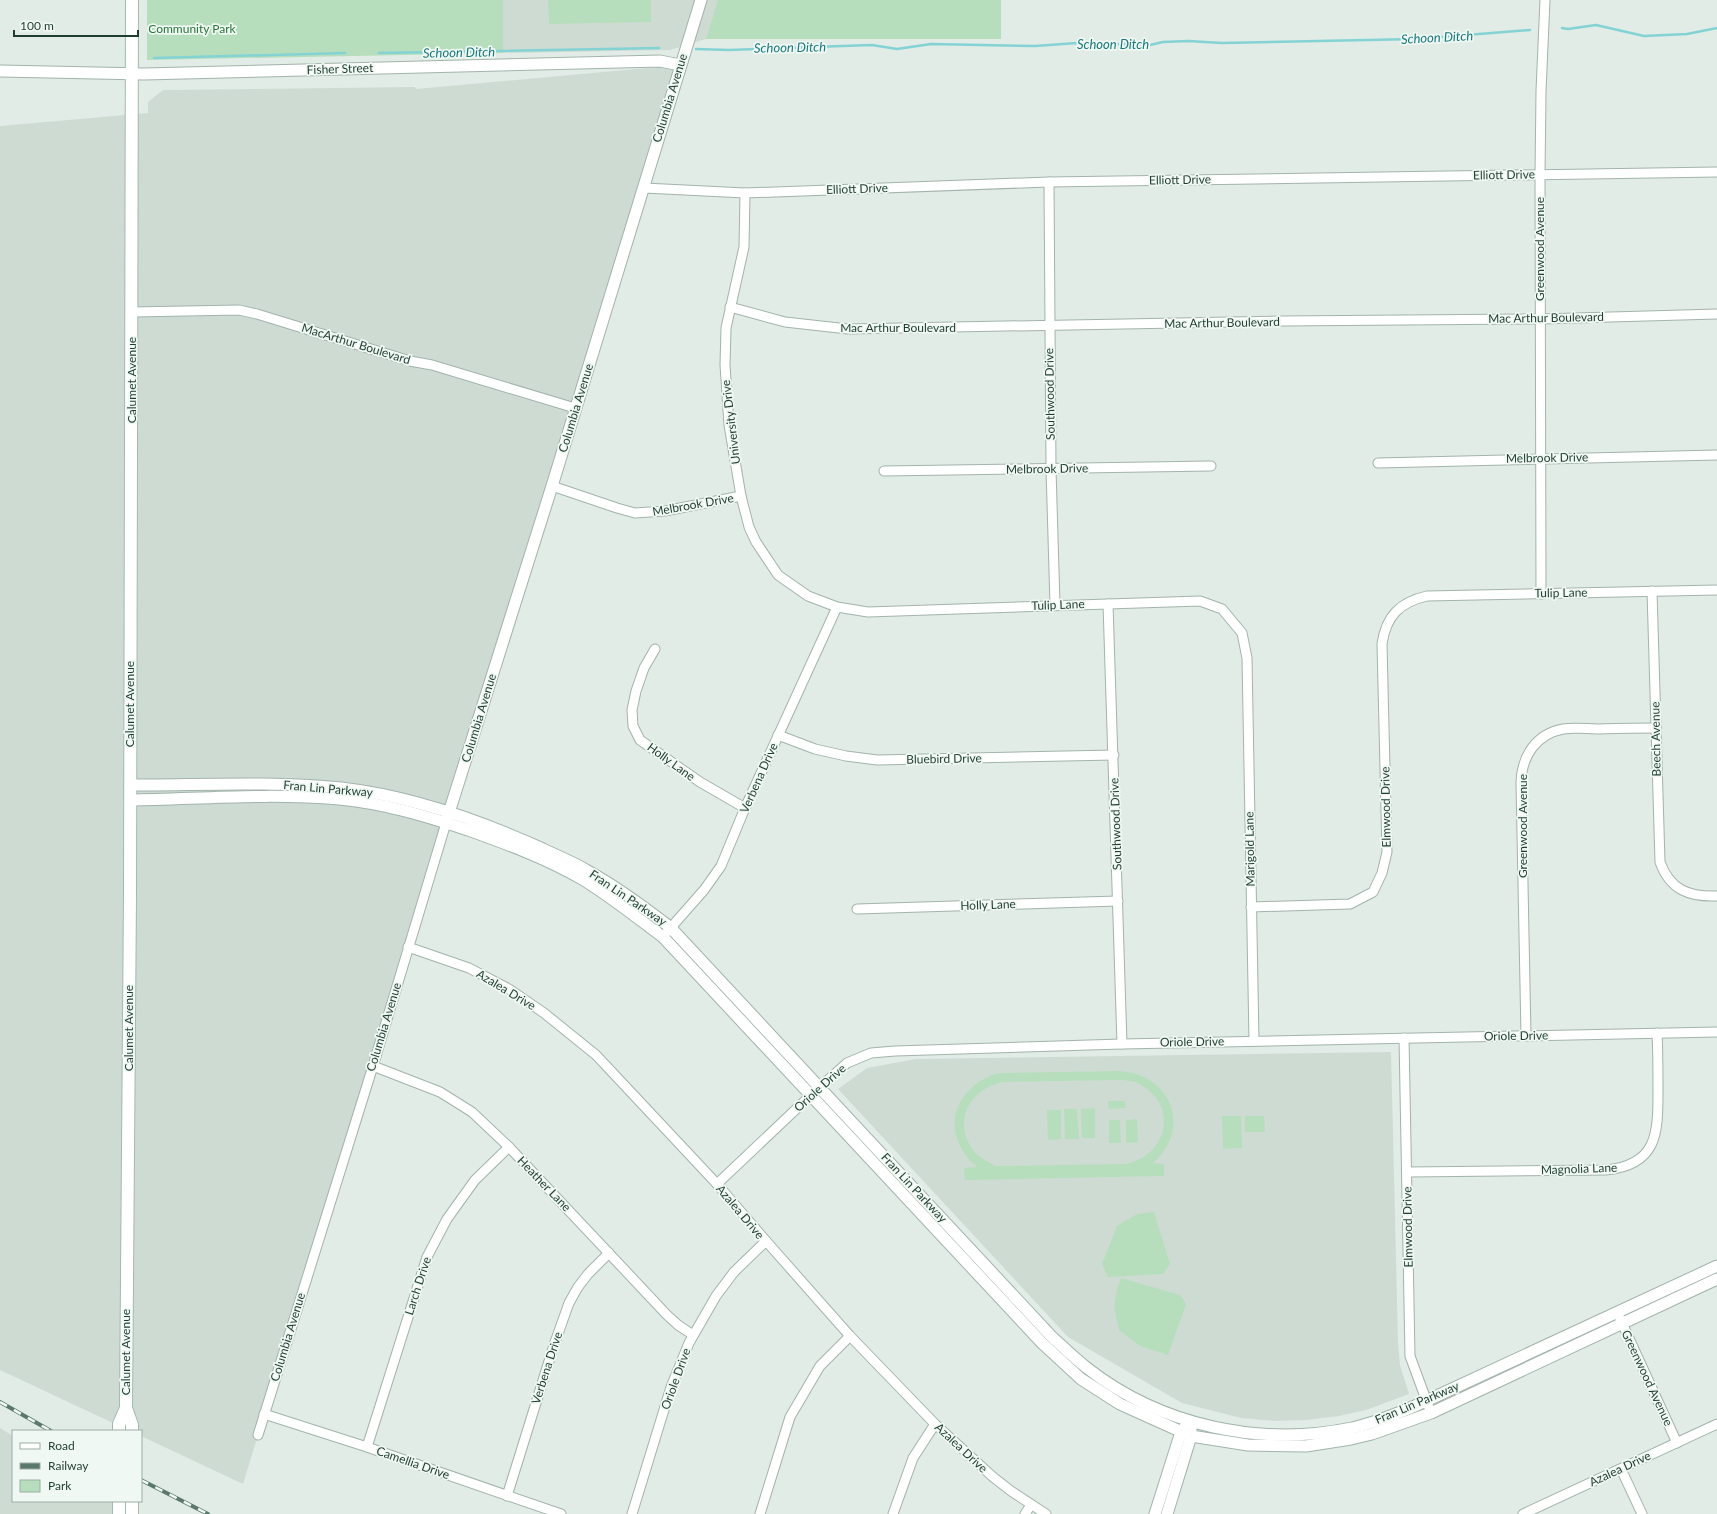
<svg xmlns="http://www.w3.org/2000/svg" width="1717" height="1514" font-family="Lato,sans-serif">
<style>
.built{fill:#cedbd3}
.green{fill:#b7debc;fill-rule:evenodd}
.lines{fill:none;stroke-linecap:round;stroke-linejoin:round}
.stream{stroke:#84d3d4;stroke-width:2.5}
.minor-casing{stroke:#a2b4ab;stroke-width:11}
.tertiary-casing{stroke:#a2b4ab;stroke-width:13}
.secondary-casing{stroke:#a0bbae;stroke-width:14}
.minor{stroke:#fff;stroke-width:9}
.tertiary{stroke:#fff;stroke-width:11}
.secondary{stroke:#fff;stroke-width:12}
.rail-casing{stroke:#5a796c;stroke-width:4}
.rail{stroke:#f0f8f3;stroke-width:2.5;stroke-dasharray:8;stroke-linecap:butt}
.labels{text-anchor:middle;stroke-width:3.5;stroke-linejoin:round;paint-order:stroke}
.park-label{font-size:12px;fill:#27763b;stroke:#f0f8f3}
.street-label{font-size:12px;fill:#1f3d31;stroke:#f0f8f3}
.water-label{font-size:13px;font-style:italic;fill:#17787c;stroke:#f0f8f3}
</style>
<rect width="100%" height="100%" fill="#e0ece5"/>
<g class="built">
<path d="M503,0H1001V39H706L670,50L503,53Z"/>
<path d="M680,65L243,1484L141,1436V1431H130L0,1370V126L148,113V102L163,90L415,87L416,89Z"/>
<path d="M1391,1052L1398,1342L1400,1365L1409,1394L1366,1410L1339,1416L1306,1420L1276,1421L1241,1418L1182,1403L1068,1337L838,1089L867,1068L916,1059Z"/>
<path d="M0,1428L13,1436V1501H116V1514H0Z"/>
</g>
<g class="green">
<path d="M147,0H503V53L147,60Z"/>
<path d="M548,0H651V22L549,24Z"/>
<path d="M718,0H1001V39H706Z"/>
<path d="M1118,1071C1171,1073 1193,1128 1153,1163L1164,1164V1176L965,1180L964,1168L977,1167C939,1135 952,1086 999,1073ZM1118,1080C1127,1080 1137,1081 1144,1087C1179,1110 1165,1156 1126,1164L996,1166C988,1162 979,1158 973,1150C952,1121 970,1089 1003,1082Z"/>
<path d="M1108,1101H1125L1126,1108L1109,1109Z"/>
<path d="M1095,1108V1138H1082L1081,1109Z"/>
<path d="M1064,1109H1077L1079,1139H1065Z"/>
<path d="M1047,1110H1061V1139L1048,1140Z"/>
<path d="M1222,1116H1241L1242,1148L1223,1149Z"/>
<path d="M1245,1116H1264L1265,1132H1245Z"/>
<path d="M1137,1119L1138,1142L1126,1143V1120Z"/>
<path d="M1109,1120H1120L1121,1143H1109Z"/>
<path d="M1154,1212L1170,1264L1163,1274L1108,1277L1102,1264L1117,1226L1137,1214Z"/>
<path d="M1121,1278L1180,1295L1186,1304L1168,1355L1140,1346L1119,1330L1114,1307L1117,1289Z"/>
</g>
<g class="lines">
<g class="stream">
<path d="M1562,28L1568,29L1596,25L1644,36L1687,34L1717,28"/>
<path d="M696,49L729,50L872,45L897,49L931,44L1035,46L1077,43L1150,45L1163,42L1188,41L1222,43L1416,39L1530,30"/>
<path d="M379,53L659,48"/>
<path d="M154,58L345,53"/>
</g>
<defs>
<g id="minor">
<path d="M1049,182L1051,469L1055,605"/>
<path d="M644,188L745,193L1049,182L1717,172"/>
<path d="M745,193L744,247L726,328L725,365L729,425L741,496L749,527L756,542L778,575L808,596L837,607L868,612L1200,601L1222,609L1242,633L1247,658L1254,1041"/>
<path d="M730,307L785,322L848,329L1283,321L1540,319L1717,314"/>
<path d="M132,312L239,310L257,314L410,361L432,365L575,408"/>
<path d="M1378,463L1717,455"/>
<path d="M884,471L1211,466"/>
<path d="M552,486L617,508L635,513L665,511L741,496"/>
<path d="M1652,591L1660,862C1670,890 1689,897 1717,896"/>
<path d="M1541,594L1540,175L1541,91L1545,0"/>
<path d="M1108,604L1122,1044"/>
<path d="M655,649L644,668L636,691L632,710L633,726L640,740L700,782L745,808"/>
<path d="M778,735L815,749L846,756L877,760L1114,755"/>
<path d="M1251,907L1350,904L1373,892L1382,873L1387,852L1382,644C1386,616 1400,602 1427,596L1717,590"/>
<path d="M857,909L1118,901"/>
<path d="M667,932L704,890L721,866L745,808L837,607"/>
<path d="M408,947L469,968L509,989L544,1013L596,1055L717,1184L766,1241L850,1336L935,1424L993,1477L1011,1491L1046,1514"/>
<path d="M1526,1036L1521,782C1522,756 1536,734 1563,729C1575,727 1588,729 1600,729C1619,728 1637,728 1656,728"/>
<path d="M1404,1038L1410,1356L1431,1413"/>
<path d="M373,1066L440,1092L472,1112L509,1147L667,1315L678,1325L693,1335"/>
<path d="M1408,1172L1606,1170C1657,1165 1658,1134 1658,1092C1658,1072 1658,1052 1657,1033"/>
<path d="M717,1184L811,1095L847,1063L871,1053L895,1051L1122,1044L1717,1032"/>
<path d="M1617,1312L1677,1443"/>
<path d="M264,1414L367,1447L561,1514"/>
<path d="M258,1435L373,1066L446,823"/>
<path d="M367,1447L427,1257L447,1219L475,1180L509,1147"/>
<path d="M1621,1469L1642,1514"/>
<path d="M507,1496L554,1345L569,1303L578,1287L588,1274L609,1253"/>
<path d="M632,1514L671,1387L689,1343L716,1296L734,1272L766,1241"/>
<path d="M760,1514L790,1417L820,1366L850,1336"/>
<path d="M893,1514L913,1458L935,1424"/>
<path d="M1025,1514L1031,1505"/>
<path d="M1523,1514L1717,1424"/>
</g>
<g id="tertiary">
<path d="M0,71L144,74L660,61L680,65"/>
<path d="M130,785C200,785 271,781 341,788C412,796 479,820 543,849C557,856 573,862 586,870C616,886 644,907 671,928L1051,1336C1062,1346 1074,1358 1087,1368C1161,1426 1260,1447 1352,1428C1378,1422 1402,1412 1426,1401L1717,1266"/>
<path d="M130,800C199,799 269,793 339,799C383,803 426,816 468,830C507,844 546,858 582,879C610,896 636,917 663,937L1042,1343L1081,1379L1120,1404L1191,1436L1248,1445L1306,1446L1351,1439L1372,1434L1431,1413L1717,1279"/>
<path d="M447,819L552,486L701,0"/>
<path d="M1155,1514L1181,1432L1185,1427"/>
<path d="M1167,1514L1191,1436V1428"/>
</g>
<g id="secondary">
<path d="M132,0L130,894L126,1408L132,1425V1431"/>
<path d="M119,1431V1424L126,1408"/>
<path d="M119,1501V1514"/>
<path d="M132,1501V1514"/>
</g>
</defs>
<use href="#minor" class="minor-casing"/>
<use href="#tertiary" class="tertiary-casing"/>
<use href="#secondary" class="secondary-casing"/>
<use href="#minor" class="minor"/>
<use href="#tertiary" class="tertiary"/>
<use href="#secondary" class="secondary"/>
<defs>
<g id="rail">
<path d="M0,1402L51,1431"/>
<path d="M141,1480L208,1514"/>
</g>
</defs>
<use href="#rail" class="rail-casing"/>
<use href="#rail" class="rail"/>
</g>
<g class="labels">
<g class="park-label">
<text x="192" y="33">Community Park</text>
</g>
<g class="street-label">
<text transform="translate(340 69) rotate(-2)" y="4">Fisher Street</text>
<text transform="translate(670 98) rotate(-73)" y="4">Columbia Avenue</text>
<text transform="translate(1504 175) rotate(-1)" y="4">Elliott Drive</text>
<text transform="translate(1180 180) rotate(-1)" y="4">Elliott Drive</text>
<text transform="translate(857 189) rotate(-2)" y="4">Elliott Drive</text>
<text transform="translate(1540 249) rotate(-90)" y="4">Greenwood Avenue</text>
<text transform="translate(1546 318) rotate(-1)" y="4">Mac Arthur Boulevard</text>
<text transform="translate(1222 323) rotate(-1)" y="4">Mac Arthur Boulevard</text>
<text x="898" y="332">Mac Arthur Boulevard</text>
<text transform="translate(356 344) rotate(17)" y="4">MacArthur Boulevard</text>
<text transform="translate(132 380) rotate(-90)" y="4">Calumet Avenue</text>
<text transform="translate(1050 394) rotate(-91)" y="4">Southwood Drive</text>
<text transform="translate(576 408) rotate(-73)" y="4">Columbia Avenue</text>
<text transform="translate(731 422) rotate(-97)" y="4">University Drive</text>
<text transform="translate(1547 458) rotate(-1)" y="4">Melbrook Drive</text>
<text transform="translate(1047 469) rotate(-1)" y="4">Melbrook Drive</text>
<text transform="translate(693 505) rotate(-10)" y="4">Melbrook Drive</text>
<text transform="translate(1561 593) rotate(-1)" y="4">Tulip Lane</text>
<text transform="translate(1058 605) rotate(-2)" y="4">Tulip Lane</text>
<text transform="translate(130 704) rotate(-90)" y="4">Calumet Avenue</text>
<text transform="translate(479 718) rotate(-73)" y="4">Columbia Avenue</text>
<text transform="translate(1656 739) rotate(-91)" y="4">Beech Avenue</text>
<text transform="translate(944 759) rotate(-1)" y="4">Bluebird Drive</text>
<text transform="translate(671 762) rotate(36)" y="4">Holly Lane</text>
<text transform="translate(759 778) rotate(-66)" y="4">Verbena Drive</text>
<text transform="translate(328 789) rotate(5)" y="4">Fran Lin Parkway</text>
<text transform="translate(1386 807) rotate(-91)" y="4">Elmwood Drive</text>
<text transform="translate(1116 824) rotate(-92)" y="4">Southwood Drive</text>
<text transform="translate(1523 826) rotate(-90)" y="4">Greenwood Avenue</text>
<text transform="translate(1250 849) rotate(-91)" y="4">Marigold Lane</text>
<text transform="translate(628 898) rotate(34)" y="4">Fran Lin Parkway</text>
<text transform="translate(988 905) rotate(-2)" y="4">Holly Lane</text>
<text transform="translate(506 990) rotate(31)" y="4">Azalea Drive</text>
<text transform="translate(384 1027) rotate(-73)" y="4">Columbia Avenue</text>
<text transform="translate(129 1028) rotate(-90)" y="4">Calumet Avenue</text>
<text transform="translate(1516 1036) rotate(-1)" y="4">Oriole Drive</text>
<text transform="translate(1192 1042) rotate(-1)" y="4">Oriole Drive</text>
<text transform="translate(820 1088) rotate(-42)" y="4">Oriole Drive</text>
<text transform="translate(1579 1169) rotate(-2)" y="4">Magnolia Lane</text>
<text transform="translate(544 1184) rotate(46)" y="4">Heather Lane</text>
<text transform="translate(914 1188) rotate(47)" y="4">Fran Lin Parkway</text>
<text transform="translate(740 1212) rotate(50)" y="4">Azalea Drive</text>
<text transform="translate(1408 1227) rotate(-91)" y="4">Elmwood Drive</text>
<text transform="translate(418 1286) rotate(-72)" y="4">Larch Drive</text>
<text transform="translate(288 1337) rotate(-73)" y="4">Columbia Avenue</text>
<text transform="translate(126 1352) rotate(-90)" y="4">Calumet Avenue</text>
<text transform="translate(547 1368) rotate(-72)" y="4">Verbena Drive</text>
<text transform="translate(1647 1378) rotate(65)" y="4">Greenwood Avenue</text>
<text transform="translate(676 1379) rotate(-70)" y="4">Oriole Drive</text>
<text transform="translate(1417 1403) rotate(-23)" y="4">Fran Lin Parkway</text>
<text transform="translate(961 1448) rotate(43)" y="4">Azalea Drive</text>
<text transform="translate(413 1463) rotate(19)" y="4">Camellia Drive</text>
<text transform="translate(1620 1469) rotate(-25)" y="4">Azalea Drive</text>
</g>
<g class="water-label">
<text transform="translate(1437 37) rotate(-3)" y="5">Schoon Ditch</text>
<text x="1113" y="49">Schoon Ditch</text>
<text transform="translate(790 47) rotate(-1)" y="5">Schoon Ditch</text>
<text transform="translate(459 52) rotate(-1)" y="5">Schoon Ditch</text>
</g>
</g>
<rect x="12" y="1430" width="130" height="72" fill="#f0f8f3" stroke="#9cada5"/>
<rect x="20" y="1443" width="20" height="6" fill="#ffffff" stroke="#9cada5"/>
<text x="48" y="1450" font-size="12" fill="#1f3d31">Road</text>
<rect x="20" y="1463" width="20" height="6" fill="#5a796c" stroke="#9cada5"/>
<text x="48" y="1470" font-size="12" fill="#1f3d31">Railway</text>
<rect x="20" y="1480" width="20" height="12" fill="#b7debc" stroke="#9cada5"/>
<text x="48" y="1490" font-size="12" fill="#1f3d31">Park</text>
<path d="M14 30v6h124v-6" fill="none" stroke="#1f3d31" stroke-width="2"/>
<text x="20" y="30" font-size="12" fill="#1f3d31" stroke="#f0f8f3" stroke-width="3" paint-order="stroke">100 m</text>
</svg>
